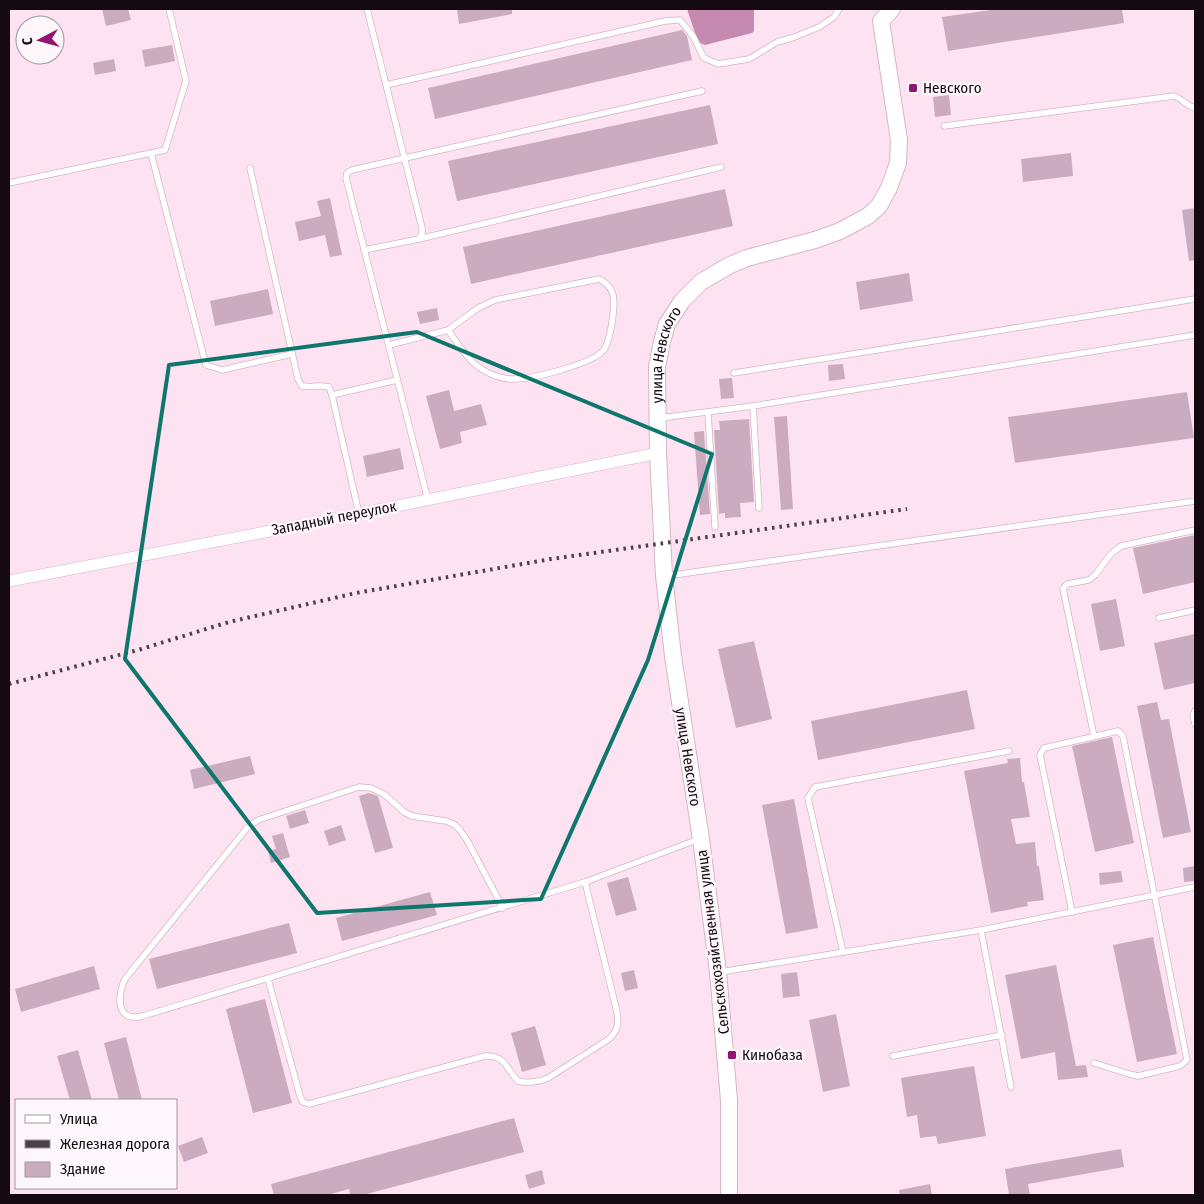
<svg xmlns="http://www.w3.org/2000/svg" width="1204" height="1204" font-family="'Fira Sans Condensed',sans-serif">
<style>
.water{fill:#c68ab0}
.building{fill:#cbacbf}
.lines{fill:none;stroke-linecap:round;stroke-linejoin:round}
.service-casing{stroke:#d4b5c8;stroke-width:7}
.minor-casing{stroke:#d4b5c8;stroke-width:12}
.secondary-casing{stroke:#d4b5c8;stroke-width:18}
.service{stroke:#fff;stroke-width:5.5}
.minor{stroke:#fff;stroke-width:11}
.secondary{stroke:#fff;stroke-width:16}
.rail{stroke:#4d3e47;stroke-width:4;stroke-dasharray:2.5 5;stroke-linecap:butt}
.marked{fill:none;stroke:#0f766e;stroke-width:4;stroke-linejoin:round}
.poi-dot{fill:#911572;stroke:#fdf6fa;stroke-width:2}
.labels{text-anchor:middle;stroke-width:5;stroke-linejoin:round;paint-order:stroke}
.poi-label{font-size:15px;fill:#150a11;stroke:#fdf6fa;text-anchor:start}
.street-label{font-size:15px;fill:#150a11;stroke:#fdf6fa}
</style>
<rect width="100%" height="100%" fill="#fde3f2"/>
<path class="water" d="M687,9H754V31L752,33L705,45L698,42Z"/>
<g class="building">
<path d="M102,9H128L131,20L106,26Z"/>
<path d="M457,9H512V14L459,24Z"/>
<path d="M998,9H1122L1124,23L948,51L942,17Z"/>
<path d="M682,30L687,36L692,60L435,119L428,88Z"/>
<path d="M172,45L175,61L145,67L142,50Z"/>
<path d="M114,59L116,71L95,75L93,63Z"/>
<path d="M949,95L951,115L935,117L933,97Z"/>
<path d="M710,105L718,144L457,201L448,161Z"/>
<path d="M1071,153L1073,176L1023,182L1021,159Z"/>
<path d="M725,189L733,226L471,284L463,247Z"/>
<path d="M330,198L342,255L330,257L325,235L299,241L295,222L321,216L317,201Z"/>
<path d="M1195,208V260L1189,261L1182,210Z"/>
<path d="M909,273L913,301L860,310L856,282Z"/>
<path d="M268,289L273,314L215,326L210,301Z"/>
<path d="M437,308L439,320L420,324L417,312Z"/>
<path d="M843,364L845,379L829,381L828,365Z"/>
<path d="M732,378L734,398L721,399L719,379Z"/>
<path d="M449,390L454,411L481,404L487,425L460,432L462,443L440,449L426,396Z"/>
<path d="M1187,392L1194,438L1015,463L1008,417Z"/>
<path d="M787,416L793,509L781,510L774,417Z"/>
<path d="M749,419L754,502L740,503L741,517L725,518V513L719,514L714,430H720L719,421Z"/>
<path d="M704,431L710,514L700,515L694,432Z"/>
<path d="M400,448L404,469L367,477L363,456Z"/>
<path d="M1195,535V582L1143,594L1133,548Z"/>
<path d="M1116,599L1125,646L1100,651L1091,604Z"/>
<path d="M1195,634V683L1164,690L1154,643Z"/>
<path d="M754,641L772,719L736,728L718,649Z"/>
<path d="M967,690L975,729L818,760L811,721Z"/>
<path d="M1157,702L1161,720L1169,719L1191,832L1163,838L1137,706Z"/>
<path d="M1112,737L1134,843L1095,852L1072,746Z"/>
<path d="M250,756L255,774L194,789L190,770Z"/>
<path d="M1020,758L1022,782H1024L1030,817L1011,819L1016,844L1035,842L1037,866H1039L1044,900L1027,902L1028,906L991,913L964,771L1008,763L1007,759Z"/>
<path d="M369,793L378,796L393,848L375,853L359,796Z"/>
<path d="M794,799L818,928L786,934L762,805Z"/>
<path d="M305,810L309,823L290,829L286,816Z"/>
<path d="M341,825L346,840L329,846L324,831Z"/>
<path d="M283,833L290,857L271,863L268,851L276,849L272,836Z"/>
<path d="M1195,866V881L1184,882L1183,868Z"/>
<path d="M1121,871L1123,882L1100,885L1099,873Z"/>
<path d="M628,877L637,910L616,916L607,883Z"/>
<path d="M430,892L437,915L342,941L336,918Z"/>
<path d="M289,923L297,953L157,989L149,959Z"/>
<path d="M1153,937L1177,1054L1137,1062L1113,945Z"/>
<path d="M1056,965L1076,1066L1086,1065L1088,1077L1058,1080L1055,1052L1021,1059L1005,975Z"/>
<path d="M94,966L100,989L21,1012L15,989Z"/>
<path d="M634,970L638,988L625,991L621,973Z"/>
<path d="M797,972L800,996L783,998L781,974Z"/>
<path d="M265,999L292,1103L253,1113L226,1009Z"/>
<path d="M836,1014L850,1086L823,1092L809,1020Z"/>
<path d="M535,1026L546,1065L522,1072L511,1033Z"/>
<path d="M126,1037L142,1100H119L104,1043Z"/>
<path d="M78,1050L92,1100H70L57,1056Z"/>
<path d="M974,1066L986,1136L938,1144L936,1136L920,1138L917,1115L907,1117L901,1078Z"/>
<path d="M514,1118L524,1152L363,1195H350L349,1189L327,1195H274L271,1184Z"/>
<path d="M202,1137L208,1153L184,1162L178,1146Z"/>
<path d="M1121,1149L1124,1167L1028,1184L1030,1195H1009L1005,1169Z"/>
<path d="M542,1170L545,1184L529,1189L525,1175Z"/>
<path d="M930,1184L932,1195H900L899,1190Z"/>
</g>
<g class="lines">
<defs>
<g id="service">
<path d="M386,85L665,21L680,20L693,36L704,58L718,64L749,59L777,42L792,38L819,27L834,17L839,9"/>
<path d="M944,126L1174,96C1183,99 1186,106 1195,108"/>
<path d="M151,153L206,365L222,370L292,354"/>
<path d="M250,168L298,379L302,386C312,388 318,384 329,387L332,395L359,514"/>
<path d="M9,183L165,150L186,81L169,9"/>
<path d="M419,239L721,167"/>
<path d="M364,250L419,239L422,234V228L367,9"/>
<path d="M389,345L448,330C459,345 468,361 483,370C491,375 503,379 512,379C530,380 591,364 603,351C610,343 617,302 612,292C610,286 605,282 599,279L495,300L478,308L448,330"/>
<path d="M734,373L1195,299"/>
<path d="M332,395L397,380"/>
<path d="M753,406L759,508"/>
<path d="M708,412L715,527"/>
<path d="M660,418L753,406L1195,335"/>
<path d="M428,500L346,178L347,173L352,170L702,91"/>
<path d="M666,576L1195,501"/>
<path d="M1159,618L1195,610"/>
<path d="M1195,711L1193,715L1195,724"/>
<path d="M1094,736L1063,589L1067,584L1089,580L1095,575L1110,555L1121,546L1195,530"/>
<path d="M503,908L467,840L460,830L455,825L446,821L412,816L404,812L384,794L371,788L359,787L258,820L247,828L125,979C117,997 116,1023 143,1016L585,882L699,839"/>
<path d="M1072,912L1040,755L1044,748L1118,731L1123,736L1187,1060L1180,1066L1138,1076L1129,1074L1094,1063"/>
<path d="M981,930L1011,1087"/>
<path d="M843,952L808,798L815,787L1009,751"/>
<path d="M720,972L981,930L1195,887"/>
<path d="M268,979L300,1096L303,1102L309,1104L485,1056C506,1055 506,1069 518,1081C529,1084 538,1082 548,1078L609,1039C618,1030 619,1025 617,1012L585,882"/>
<path d="M893,1056L1002,1035"/>
</g>
<path id="minor" d="M9,581L333,519L658,453"/>
<g id="secondary">
<path id="s1" d="M729,1195V1100L718,972L701,839L673,656L664,576L658,453L657,367L662,342L667,324L682,301L701,282L730,265L747,258L815,240L840,231L868,216L879,206L889,188L898,163L899,140L881,21L892,9"/>
</g>
</defs>
<use href="#service" class="service-casing"/>
<use href="#minor" class="minor-casing"/>
<use href="#secondary" class="secondary-casing"/>
<use href="#service" class="service"/>
<use href="#minor" class="minor"/>
<use href="#secondary" class="secondary"/>
<path class="rail" d="M9,684L138,650L229,622L356,593L551,559L907,509"/>
</g>
<path class="marked" d="M417,332L712,454L648,660L541,899L317,913L125,659L169,365Z"/>
<g class="poi-dot">
<rect x="908" y="83" width="10" height="10" rx="2.5"/>
<rect x="727" y="1050" width="10" height="10" rx="2.5"/>
</g>
<g class="labels">
<g class="poi-label">
<text x="923" y="93">Невского</text>
<text x="742" y="1060">Кинобаза</text>
</g>
<g class="street-label">
<text dy="5" stroke="none"><textPath href="#s1" startOffset="846">улица Невского</textPath></text>
<text transform="translate(334 518) rotate(-11)" y="5">Западный переулок</text>
<text transform="translate(688 757) rotate(81)" y="5">улица Невского</text>
<text transform="translate(713 942) rotate(-97)" y="5">Сельскохозяйственная улица</text>
</g>
</g>
<rect width="1204" height="1204" fill="none" stroke="#150a11" stroke-width="20"/>
<rect x="15" y="1099" width="162" height="90" fill="#fdf6fa" stroke="#a0989d"/>
<rect x="25" y="1115" width="25" height="8" fill="#ffffff" stroke="#a0989d"/>
<text x="60" y="1124" font-size="15" fill="#150a11">Улица</text>
<rect x="25" y="1140" width="25" height="8" fill="#4d3e47" stroke="#a0989d"/>
<text x="60" y="1149" font-size="15" fill="#150a11">Железная дорога</text>
<rect x="25" y="1162" width="25" height="15" fill="#cbacbf" stroke="#a0989d"/>
<text x="60" y="1174" font-size="15" fill="#150a11">Здание</text>
<g transform="translate(40 40) rotate(264)"><circle r="24" fill="#fdf6fa" stroke="#a0989d"/>
<path d="M0-4L9 19L0 12L-9 19Z" fill="#911572"/>
<text y="-8" font-size="14" font-weight="bold" text-anchor="middle" fill="#150a11">С</text>
</g>
</svg>
